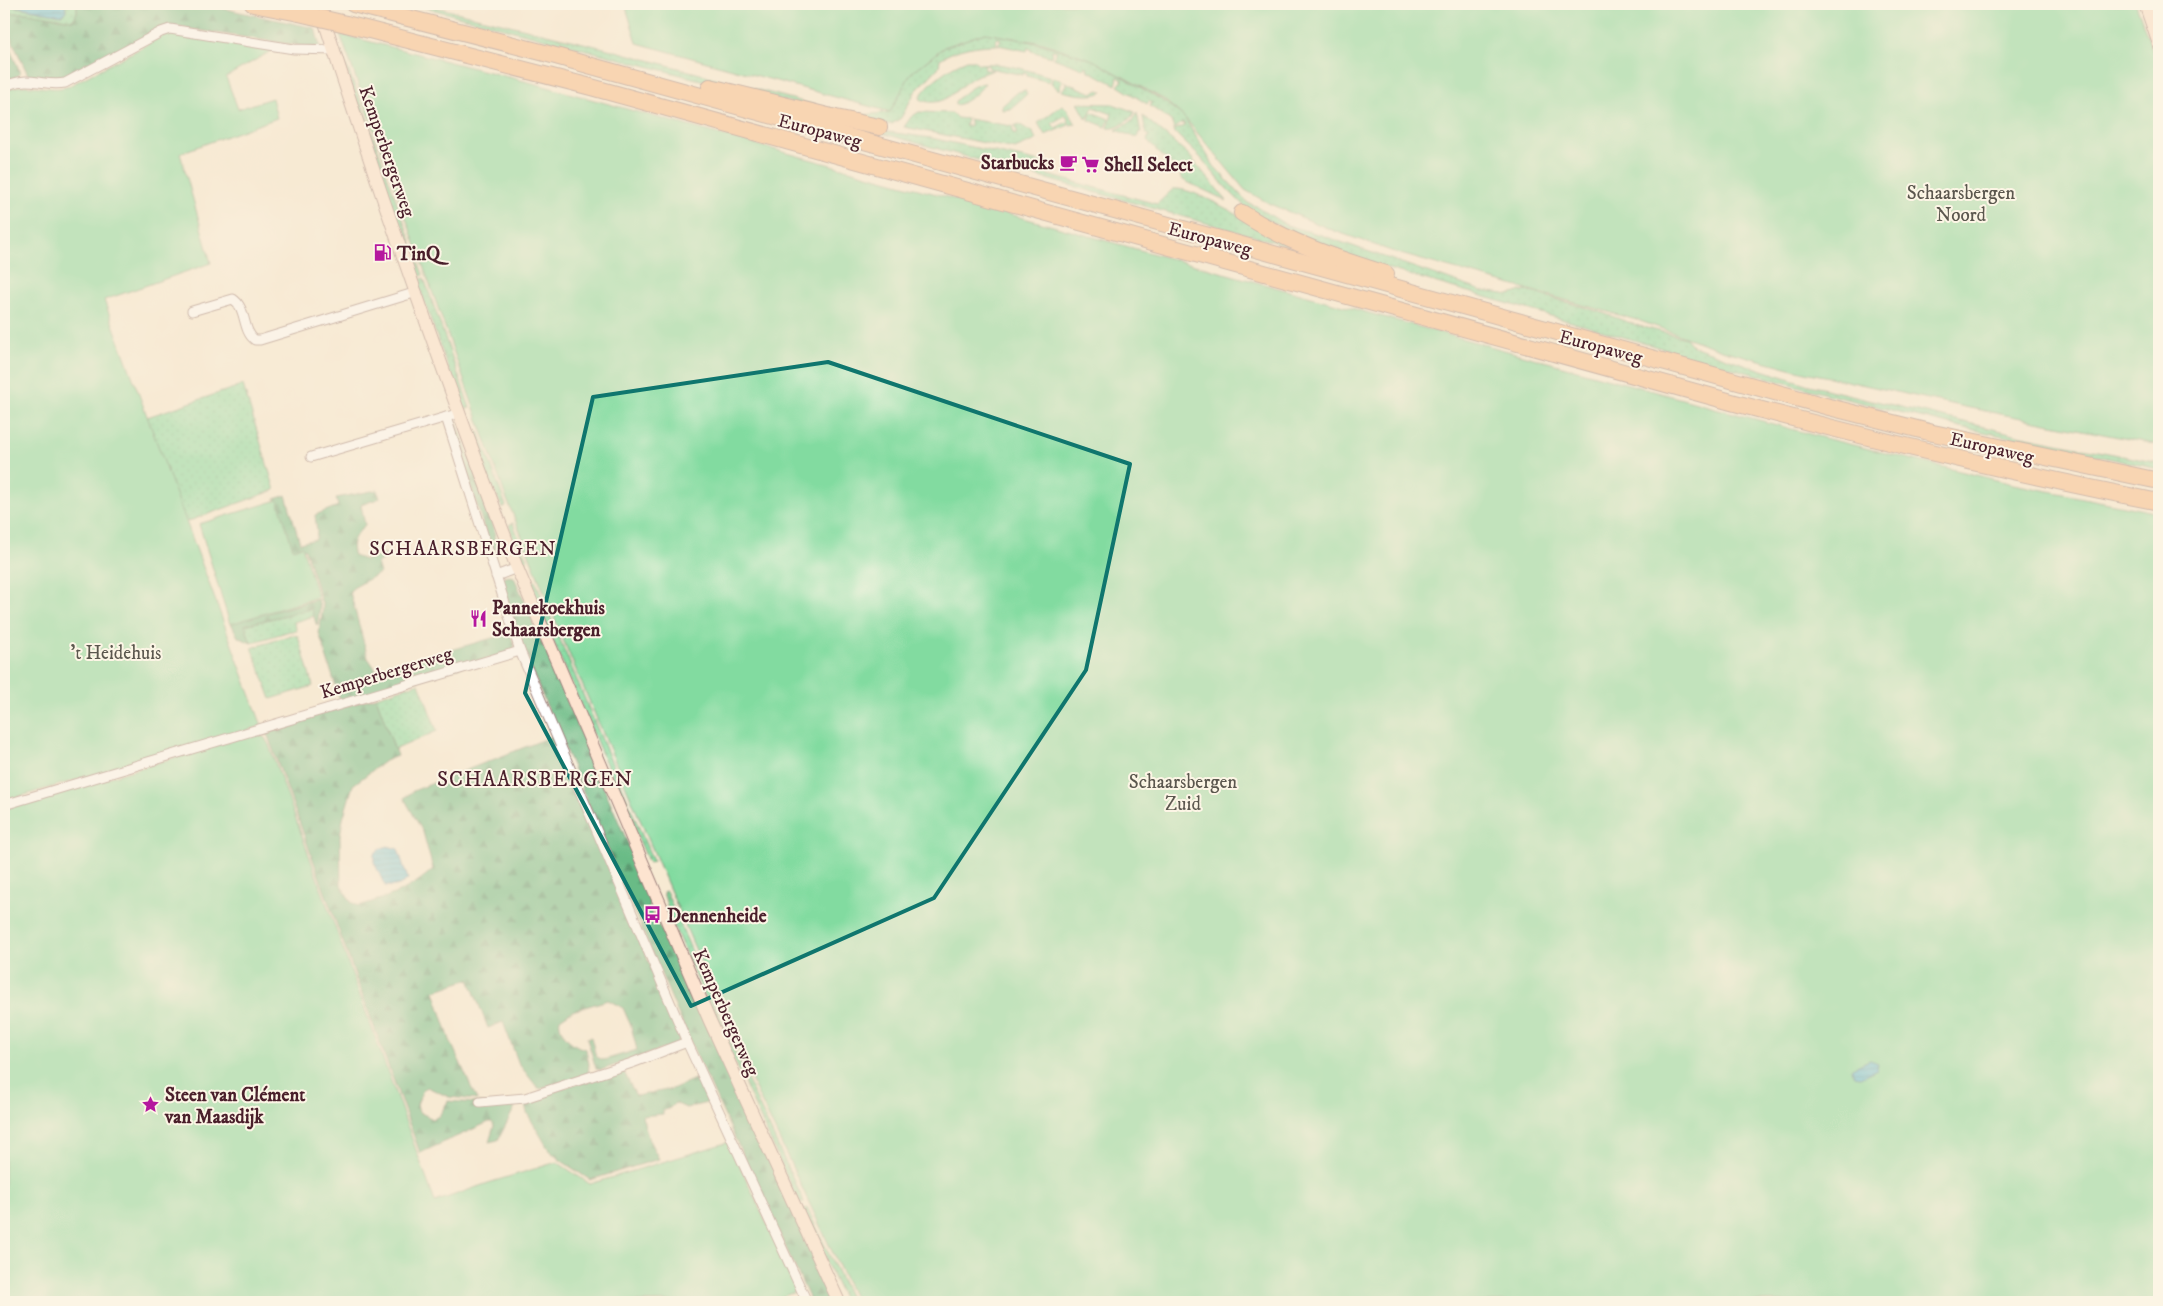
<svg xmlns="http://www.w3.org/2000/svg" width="2163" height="1306" font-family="'IM FELL DW Pica',serif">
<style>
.grass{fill:url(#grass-dots);stroke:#667d66}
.forest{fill:url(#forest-firs);stroke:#5a6d58}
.park{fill:#82dba0;stroke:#667d66}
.water{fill:url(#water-rules);stroke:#526f82}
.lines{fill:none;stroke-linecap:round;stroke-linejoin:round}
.street-casing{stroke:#a0847f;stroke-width:11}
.secondary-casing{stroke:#a0847f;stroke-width:14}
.highway-casing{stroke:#a0847f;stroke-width:18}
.street{stroke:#fff;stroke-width:9}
.secondary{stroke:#fde4d0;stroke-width:12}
.highway{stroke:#f9bc8a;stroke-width:16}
.highway-bridge-casing{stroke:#a0847f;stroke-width:18;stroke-linecap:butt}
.highway-bridge{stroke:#f9bc8a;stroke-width:16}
.marked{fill:none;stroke:#0f766e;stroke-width:4;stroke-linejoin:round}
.labels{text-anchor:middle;stroke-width:4;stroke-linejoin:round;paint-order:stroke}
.street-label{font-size:19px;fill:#4a1f2b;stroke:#fcf5e5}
.poi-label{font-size:19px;font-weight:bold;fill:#4a1f2b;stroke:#fcf5e5;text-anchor:start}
.park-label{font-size:19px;fill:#5b574e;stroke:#fcf5e5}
.neighbourhood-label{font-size:20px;letter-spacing:1px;fill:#4a1f2b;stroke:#fcf5e5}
.quarter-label{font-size:21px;letter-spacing:1px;fill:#4a1f2b;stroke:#fcf5e5}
</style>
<defs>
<pattern id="grass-dots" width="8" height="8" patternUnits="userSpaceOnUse" patternTransform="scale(1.25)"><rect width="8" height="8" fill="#82dba0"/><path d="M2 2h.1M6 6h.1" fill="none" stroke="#72bc8a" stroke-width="1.8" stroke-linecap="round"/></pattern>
<pattern id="forest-firs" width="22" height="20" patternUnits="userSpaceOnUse" patternTransform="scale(1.25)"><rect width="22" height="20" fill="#69bb86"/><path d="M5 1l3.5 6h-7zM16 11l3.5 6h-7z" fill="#58976e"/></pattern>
<pattern id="water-rules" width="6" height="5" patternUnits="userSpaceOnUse" patternTransform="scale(1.25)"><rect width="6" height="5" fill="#5bbfd9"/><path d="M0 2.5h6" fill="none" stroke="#4d9bb0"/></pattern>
</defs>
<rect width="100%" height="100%" fill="#fcf5e5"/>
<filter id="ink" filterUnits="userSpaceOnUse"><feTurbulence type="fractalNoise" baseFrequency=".02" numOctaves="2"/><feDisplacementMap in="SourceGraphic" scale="10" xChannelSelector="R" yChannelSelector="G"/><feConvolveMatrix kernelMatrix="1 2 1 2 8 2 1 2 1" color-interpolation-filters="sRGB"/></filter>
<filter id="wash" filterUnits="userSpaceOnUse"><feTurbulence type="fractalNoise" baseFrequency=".0096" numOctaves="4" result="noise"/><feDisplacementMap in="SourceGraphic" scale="20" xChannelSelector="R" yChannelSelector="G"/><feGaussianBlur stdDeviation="1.12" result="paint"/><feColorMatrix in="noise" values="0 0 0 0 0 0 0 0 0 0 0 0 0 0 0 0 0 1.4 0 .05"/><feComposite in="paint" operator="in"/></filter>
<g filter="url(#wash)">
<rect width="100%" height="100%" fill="#f7ead3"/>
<g class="grass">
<path d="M65,4H77V12L74,19L70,20L27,13H4V5L62,15L66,11Z"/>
<path d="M412,4H423L612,50L855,116L890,112L911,73L945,47L985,33L1042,44L1093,60L1162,100L1184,117L1214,166L1248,203L1256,206L1286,225L1321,235L1482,291L1510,295L1525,290L1597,311L1639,326L1686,338L1693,346L1738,362L1809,385L2027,437L2159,463V469L1965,428L1826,394L1706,361L1327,251L1247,209L1225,187L1201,158L1175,133L1174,130L1185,126L1183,122L1174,129L1171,121L1150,106L1152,103L1149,101L1147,104L1118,86L1123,80L1118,77L1116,85L1087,70L1088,68L1085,66L1083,69L1053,58L1057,51L1052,50L1051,57L1031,51V49L1028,48L1027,51L998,45L1001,39L996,38L997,45C977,45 957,48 940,59L939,67L915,92L901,118L892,124H879L700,80Z"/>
<path d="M340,50L360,99L423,275L417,278L370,146Z"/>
<path d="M967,60H973L979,64C1003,62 1028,70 1051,77L1049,82L1027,76V73L1024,72L1023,75L989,68L988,65H984V70H993C986,74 980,73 974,77C955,88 946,109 921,100L920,96C933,79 947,68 967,60Z"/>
<path d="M1053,77L1092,93L1099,90L1103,92C1091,98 1074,94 1062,91L1067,83L1062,81L1059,90L1051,83Z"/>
<path d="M985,83C981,91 964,105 955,105V101C964,93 973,84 985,83Z"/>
<path d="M1025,90L1027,94L1010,109L1002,110V106L1018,92Z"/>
<path d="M1078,103L1113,104L1135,112C1130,120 1118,130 1108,128L1112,114L1093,107L1087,119Z"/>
<path d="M1062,105L1067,109L1076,124L1070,125L1066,115L1052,123L1055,128L1067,122L1069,125L1045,135L1038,123Z"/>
<path d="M919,112L952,113L957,118L967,119L965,126H970V121L968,119L1012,126L1014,135L1018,133L1014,126L1019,124L1030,131L1032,130L1036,140L1015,149L904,127L911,117Z"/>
<path d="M1091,112L1109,119L1106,127L1089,120Z"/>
<path d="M1137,113L1141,132H1139L1137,138L1116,130L1131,122Z"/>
<path d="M1143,116L1188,154L1227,201L1183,180L1180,173L1147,141L1149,135L1146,134Z"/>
<path d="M881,131L931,138L1045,163L1051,168L1046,171L1048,175L1157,204L1173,189C1197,186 1265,232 1289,246L881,133Z"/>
<path d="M424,278L470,408L463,410L417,281Z"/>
<path d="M243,385L275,490L186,522L147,417Z"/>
<path d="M479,432L506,506L502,507L488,479L472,435Z"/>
<path d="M513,523L527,559L526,563L521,565L509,525Z"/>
<path d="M535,580L653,861L649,863L528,583Z"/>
<path d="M311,609L314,616L294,622L297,631H290L251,643L245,625Z"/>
<path d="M291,635L298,636L313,686L271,699L252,648Z"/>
<path d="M419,683L437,731L394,750L376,697Z"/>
<path d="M666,891L746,1077L804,1202L799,1204L673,925L663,892Z"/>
<path d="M807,1208L852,1302H845L802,1211Z"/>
</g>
<g class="forest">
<path d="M77,4H202L315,28L320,47H308L177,27L65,81L29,77L4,23V13H28L71,20L74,19L77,12Z"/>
<path d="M4,35L20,72L19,75L4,84Z"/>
<path d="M456,422L487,503L496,535L494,536L498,548L491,551L452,425Z"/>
<path d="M377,490L380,498L361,505L365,525C356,535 349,541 354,556L365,560L385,553L386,558L377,563L380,573L353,588L350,592L368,658L377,671L510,633L515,647L513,651L345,702L340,700L319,633L323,607L305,549L292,551L275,499L286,495L300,543L316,539L317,532L315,515L338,506L336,498Z"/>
<path d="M509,576L514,577L642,876L650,905L649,907L653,917L639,923L523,650L501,582L503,578Z"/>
<path d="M318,599L320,608L317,626L311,609L245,625L251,643L238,637L231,623Z"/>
<path d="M376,697L397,756L385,761L353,785L343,819L340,836L341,885L351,902L359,906C390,896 409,891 433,869L423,832L404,798L413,791L553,736L680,1036L678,1044L601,1070L596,1069L587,1038L591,1037L596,1057L604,1060L637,1050L631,1026L623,1008L608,1000L572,1011L560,1019C557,1032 573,1047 586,1049L589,1064L588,1074L541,1089L537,1087L519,1064L503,1022L488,1028L469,979L434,991L450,1040L477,1100L449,1097L427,1087L423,1090L417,1104L419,1112L433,1119L439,1116L448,1101L494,1104L515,1103L514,1109L498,1140L489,1142L494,1126L492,1122H489L420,1153L269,739L266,730Z"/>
<path d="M654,919L673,947L834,1302H811L689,1039L640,925Z"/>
<path d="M622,1068L636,1096L672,1089L699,1077L711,1102L686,1108L675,1103L670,1108L663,1111V1114L642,1116L649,1140L659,1159L590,1180L560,1160L549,1150L527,1113L525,1104L528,1100Z"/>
</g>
<g class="park">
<path d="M625,4H2136L2159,68V445L1965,407L1801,371L1722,350L1640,321L1397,253L1332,230L1270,204L1245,190L1184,117L1163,99L1093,60L1043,43L985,33L944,47L911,73L890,112L637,43Z"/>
<path d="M169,33L273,50L226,77L238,109L272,98L277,118L180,153L211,263L104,300L262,726L4,801V91C29,79 43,92 67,87Z"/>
<path d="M340,34L536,84L1824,438L2013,484L2159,513V1302H856L753,1084L564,642L504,492Z"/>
<path d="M278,500L293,549L302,546L318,597L230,624L199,524Z"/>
<path d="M256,733L265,738L269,745L435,1202L488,1183L557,1162L590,1184L729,1142L798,1291L767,1302H4V809Z"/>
</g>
<g class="water">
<path d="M4,4H65L66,11L62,15Z"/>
<path d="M388,846L398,849L408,879C401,886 395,887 385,886L374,862V854L379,849Z"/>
<path d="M1870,1060L1878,1063L1877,1069L1860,1077L1854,1076L1852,1068Z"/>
</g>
</g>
<g filter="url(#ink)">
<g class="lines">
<defs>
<g id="street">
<path d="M4,87C28,74 42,87 65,83L161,32L170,29L294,49L334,50"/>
<path d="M192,311L233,299C247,308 242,331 255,340H260L417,292"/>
<path d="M446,417L520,651L687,1042L807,1302"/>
<path d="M311,457L460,413"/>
<path d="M496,576L517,568"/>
<path d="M4,805L520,651"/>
<path d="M480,1102L525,1098L632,1063L687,1042"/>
</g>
<g id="secondary">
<path d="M319,4C379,194 446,382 517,568L709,1019L839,1302"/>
<path d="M2145,4L2159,44"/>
</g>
<g id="highway">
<path d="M253,4L299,13"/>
<path d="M353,4L541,52L1829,407L1933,433L2159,481"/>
<path d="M346,24L591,87L1735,403C1876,440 2017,474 2159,502"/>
<path d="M710,87L836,118L879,127"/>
<path d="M1242,213C1287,242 1335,258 1386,274"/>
</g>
</defs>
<use href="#street" class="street-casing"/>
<use href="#secondary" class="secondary-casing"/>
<use href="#highway" class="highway-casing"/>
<use href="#street" class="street"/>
<use href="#secondary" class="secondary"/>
<use href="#highway" class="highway"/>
<defs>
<path id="highway-bridge" d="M299,13L346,24"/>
</defs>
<use href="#highway-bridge" class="highway-bridge-casing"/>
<use href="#highway-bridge" class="highway-bridge"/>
</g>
</g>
<path d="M0 0H2163V1306H0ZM828,362L1130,464L1086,670L934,898L691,1006L525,693L593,397Z" fill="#f7ead3" fill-opacity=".55" fill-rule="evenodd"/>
<path class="marked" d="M828,362L1130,464L1086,670L934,898L691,1006L525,693L593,397Z"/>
<defs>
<symbol id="cafe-bare" viewBox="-9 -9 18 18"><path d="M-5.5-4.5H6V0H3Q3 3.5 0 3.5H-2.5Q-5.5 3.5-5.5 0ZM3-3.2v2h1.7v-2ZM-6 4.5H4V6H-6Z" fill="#b5179e" stroke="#fcf5e5" stroke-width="2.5" paint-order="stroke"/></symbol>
<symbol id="supermarket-bare" viewBox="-9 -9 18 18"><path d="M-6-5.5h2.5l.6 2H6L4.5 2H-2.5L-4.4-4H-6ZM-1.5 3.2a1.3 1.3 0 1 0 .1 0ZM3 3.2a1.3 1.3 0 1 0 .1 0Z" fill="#b5179e" stroke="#fcf5e5" stroke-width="2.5" paint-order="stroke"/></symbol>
<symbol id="fuel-bare" viewBox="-9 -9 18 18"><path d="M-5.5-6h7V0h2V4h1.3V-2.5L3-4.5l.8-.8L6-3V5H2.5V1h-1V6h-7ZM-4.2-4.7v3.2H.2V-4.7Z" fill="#b5179e" stroke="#fcf5e5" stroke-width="2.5" paint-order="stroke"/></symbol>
<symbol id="restaurant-bare" viewBox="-9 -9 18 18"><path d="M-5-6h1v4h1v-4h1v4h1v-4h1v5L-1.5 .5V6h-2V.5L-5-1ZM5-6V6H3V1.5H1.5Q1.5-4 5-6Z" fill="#b5179e" stroke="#fcf5e5" stroke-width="2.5" paint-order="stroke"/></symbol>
<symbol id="bus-bare" viewBox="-9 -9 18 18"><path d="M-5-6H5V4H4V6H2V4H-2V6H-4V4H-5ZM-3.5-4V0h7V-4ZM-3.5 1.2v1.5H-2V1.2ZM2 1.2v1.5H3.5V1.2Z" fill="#b5179e" stroke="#fcf5e5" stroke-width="2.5" paint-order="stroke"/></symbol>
<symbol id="sight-bare" viewBox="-9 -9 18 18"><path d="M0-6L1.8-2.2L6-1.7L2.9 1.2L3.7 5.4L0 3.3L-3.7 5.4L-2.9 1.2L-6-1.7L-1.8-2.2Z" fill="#b5179e" stroke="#fcf5e5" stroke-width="2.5" paint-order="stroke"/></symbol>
</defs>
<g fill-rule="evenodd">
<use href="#cafe-bare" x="1056" y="150" width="25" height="25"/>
<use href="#supermarket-bare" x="1078" y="152" width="25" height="25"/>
<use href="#fuel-bare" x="370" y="240" width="25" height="25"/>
<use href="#restaurant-bare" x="466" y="606" width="25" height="25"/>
<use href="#bus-bare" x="640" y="902" width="25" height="25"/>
<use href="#sight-bare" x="138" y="1092" width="25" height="25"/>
</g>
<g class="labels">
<g class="street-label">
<text transform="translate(820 130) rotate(15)" y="7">Europaweg</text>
<text transform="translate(388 151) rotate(71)" y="7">Kemperbergerweg</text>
<text transform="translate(1210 238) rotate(15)" y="7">Europaweg</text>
<text transform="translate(1601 346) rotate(15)" y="7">Europaweg</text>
<text transform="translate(1992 447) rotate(13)" y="7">Europaweg</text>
<text transform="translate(386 672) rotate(-17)" y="7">Kemperbergerweg</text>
<text transform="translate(727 1012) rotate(66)" y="7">Kemperbergerweg</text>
</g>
<g class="poi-label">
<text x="1054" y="169" text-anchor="end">Starbucks</text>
<text x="1104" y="171">Shell Select</text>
<text x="397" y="260">TinQ</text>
<text x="492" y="614">Pannekoekhuis<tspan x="492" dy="22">Schaarsbergen</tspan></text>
<text x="667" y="922">Dennenheide</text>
<text x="165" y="1101">Steen van Clément<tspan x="165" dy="22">van Maasdijk</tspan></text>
</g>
<g class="park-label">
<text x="1961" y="199">Schaarsbergen<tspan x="1961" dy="22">Noord</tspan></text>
<text x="116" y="659">'t Heidehuis</text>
<text x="1183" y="788">Schaarsbergen<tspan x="1183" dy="22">Zuid</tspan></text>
</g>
<g class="neighbourhood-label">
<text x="463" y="555">SCHAARSBERGEN</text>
</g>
<g class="quarter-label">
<text x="535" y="786">SCHAARSBERGEN</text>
</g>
</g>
<rect width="2163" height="1306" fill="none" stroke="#fcf5e5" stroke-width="20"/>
</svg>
